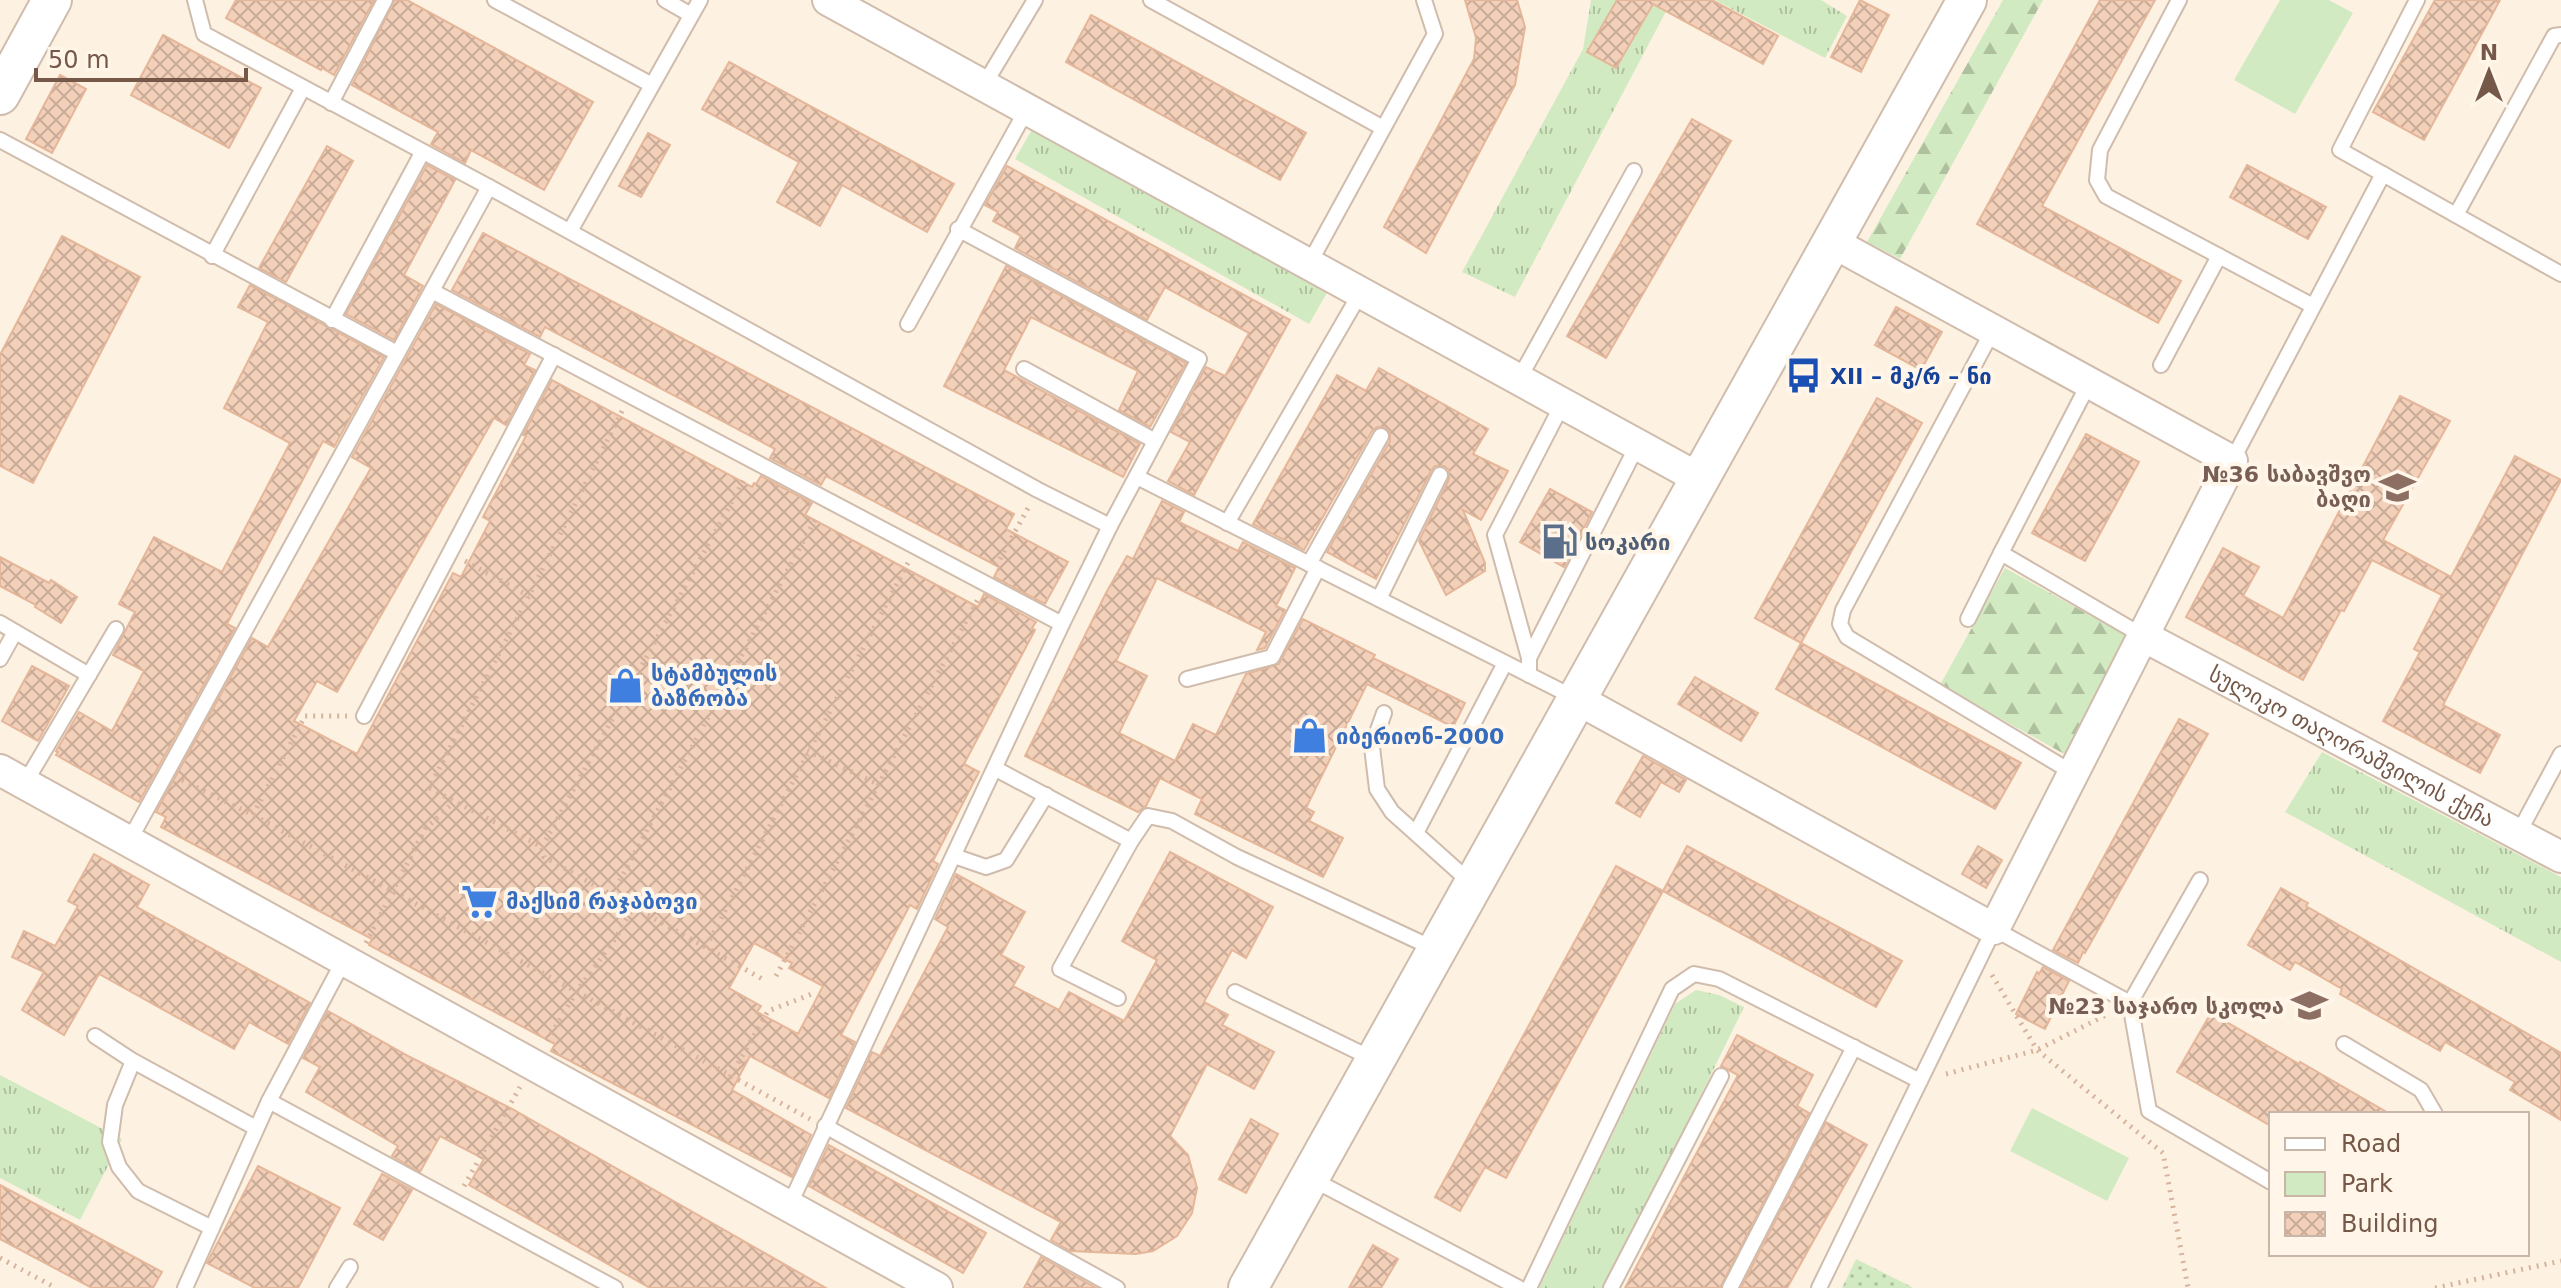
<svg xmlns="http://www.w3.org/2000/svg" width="2561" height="1288" font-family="'DejaVu Sans','Noto Sans Georgian',sans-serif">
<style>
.grass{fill:url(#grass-tufts)}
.forest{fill:url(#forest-firs)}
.park{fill:#d2eac1}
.garden{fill:url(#garden-dots)}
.building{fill:url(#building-cross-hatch);stroke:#e5b699;stroke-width:2;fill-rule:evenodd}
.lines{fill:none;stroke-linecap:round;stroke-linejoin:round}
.service-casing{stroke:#d0bcac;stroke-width:18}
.minor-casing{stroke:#d0bcac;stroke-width:34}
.tertiary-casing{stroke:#d0bcac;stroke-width:42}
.path{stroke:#d7b39d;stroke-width:5;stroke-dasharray:2 6;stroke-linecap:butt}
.service{stroke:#fff;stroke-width:14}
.minor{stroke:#fff;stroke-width:30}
.tertiary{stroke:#fff;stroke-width:38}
.labels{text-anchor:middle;stroke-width:8;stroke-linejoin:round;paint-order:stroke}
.transit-label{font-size:22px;font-weight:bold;fill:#164399;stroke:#fff6e9;text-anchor:start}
.education-label{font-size:22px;font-weight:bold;fill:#785e54;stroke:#fff6e9;text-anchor:end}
.service-label{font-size:22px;font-weight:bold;fill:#4e5e75;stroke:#fff6e9;text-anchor:start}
.shop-label{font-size:22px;font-weight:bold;fill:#366cbe;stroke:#fff6e9;text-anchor:start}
.street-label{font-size:22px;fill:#755848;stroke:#fff6e9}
</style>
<defs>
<pattern id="grass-tufts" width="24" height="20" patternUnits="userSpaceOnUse" patternTransform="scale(2)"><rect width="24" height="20" fill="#d2eac1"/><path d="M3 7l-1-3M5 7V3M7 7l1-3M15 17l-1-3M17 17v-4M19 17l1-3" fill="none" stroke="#afc09f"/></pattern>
<pattern id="forest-firs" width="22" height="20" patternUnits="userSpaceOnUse" patternTransform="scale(2)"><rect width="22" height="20" fill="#d2eac1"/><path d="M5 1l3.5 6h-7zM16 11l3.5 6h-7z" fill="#afc09f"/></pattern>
<pattern id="garden-dots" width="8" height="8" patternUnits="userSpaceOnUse" patternTransform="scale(2)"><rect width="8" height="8" fill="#d2eac1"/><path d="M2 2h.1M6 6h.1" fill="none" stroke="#afc09f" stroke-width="1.8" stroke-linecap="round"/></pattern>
<pattern id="building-cross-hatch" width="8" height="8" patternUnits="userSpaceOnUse" patternTransform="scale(2)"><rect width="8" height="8" fill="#f3d0b9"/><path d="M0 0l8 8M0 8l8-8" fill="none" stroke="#c9ac98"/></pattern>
</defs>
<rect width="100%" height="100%" fill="#fdf2e2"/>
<g class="grass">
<path d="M1591,0H1672L1515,297L1462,272L1583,49Z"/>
<path d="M1715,0H1821L1847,16L1825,58Z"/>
<path d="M1034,126L1328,291L1309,324L1015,159Z"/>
<path d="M2322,752L2561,877V962L2285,812Z"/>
<path d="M1696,990L1719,995L1744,1007L1606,1288H1539L1675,1004Z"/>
<path d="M0,1075L122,1139L80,1220L0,1178Z"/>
</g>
<g class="forest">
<path d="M2003,0H2043L1900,259L1867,242Z"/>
<path d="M2005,568L2131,638L2066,755L1940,685Z"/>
</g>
<g class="park">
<path d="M2280,0H2329L2353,13L2295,114L2234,80Z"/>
<path d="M2032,1108L2129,1158L2107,1201L2010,1151Z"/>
</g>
<path class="garden" d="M1856,1259L1910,1286L1913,1288H1842Z"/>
<g class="building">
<path d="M236,0H374L334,75L322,68L321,70L226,18Z"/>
<path d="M395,0H407L593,102L544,190L471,150L465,163L431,144L438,132L352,85Z"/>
<path d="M1465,0H1517L1525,27L1515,85L1426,253L1384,227L1474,59L1476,38Z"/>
<path d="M1617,0H1712L1778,36L1763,64L1653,4L1616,68L1587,52Z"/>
<path d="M1860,0L1889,15L1861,72L1831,57Z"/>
<path d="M2100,0H2155L2042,206L2181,281L2158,323L1977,224Z"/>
<path d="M2435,0H2500L2424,140L2373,112Z"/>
<path d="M1091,15L1306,133L1280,180L1066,62Z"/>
<path d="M163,35L261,88L229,148L131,95Z"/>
<path d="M729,62L954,184L927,232L842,185L820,226L777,202L799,162L702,109Z"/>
<path d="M60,75L86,89L52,153L26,139Z"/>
<path d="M1692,119L1731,141L1606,358L1567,336Z"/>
<path d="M648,133L670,145L641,197L619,186Z"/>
<path d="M327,146L353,161L286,282L259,268Z"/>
<path d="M427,165L455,180L404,275L423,286L394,340L346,314Z"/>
<path d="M2247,165L2326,207L2308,239L2230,197Z"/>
<path d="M1007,166L1290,320L1194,495L1168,481L1190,442L1171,432L1206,367L1225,376L1249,333L1165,287L1147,320L1015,248L1021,236L993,221L998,212L985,205Z"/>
<path d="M483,233L1014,514L1006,529L1068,562L1045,604L994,577L999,567L826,476L821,485L770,458L775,449L545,327L540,337L452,290Z"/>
<path d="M62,236L140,277L33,483L0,466V355Z"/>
<path d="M1006,266L1186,363L1150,427L1119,410L1138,371L1031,317L1004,370L1140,444L1123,477L944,386Z"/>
<path d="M250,285L384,357L334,447L323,441L227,624L235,628L139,802L56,755L58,752L56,751L79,712L112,731L144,671L113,655L135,612L119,604L154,537L222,572L290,443L224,408L268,322L238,307Z"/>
<path d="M436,304L530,354L524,365L535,370L506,425L494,418L337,692L317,681L294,721L357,754L453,573L461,577L490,521L483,517L526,436L523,435L552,380L752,487L754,483L756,484L761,476L812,503L805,515L978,607L984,594L1036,622L1032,628L1035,630L964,764L979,772L933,861L938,864L917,909L910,905L841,1035L855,1042L829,1098L750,1056L732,1090L811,1135L792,1177L551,1051L555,1044L369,945L372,939L161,827L166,817L156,812L252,638L268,647L371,468L352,457ZM754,943L792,963L789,968L823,986L798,1034L757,1012L761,1006L729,988Z"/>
<path d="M1896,307L1942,332L1921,370L1875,345Z"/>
<path d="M1379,368L1488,429L1473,454L1508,471L1481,520L1463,510L1485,563V571L1446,595L1419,541L1449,479V470L1444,466H1435L1431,471L1376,579L1327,552L1390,441V432L1385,427H1377L1372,431L1304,550L1253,524L1337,375L1366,391Z"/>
<path d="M2400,396L2450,421L2383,540L2451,577L2515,456L2561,480L2443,705L2500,735L2480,773L2383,721L2420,652L2414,649L2442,595L2372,560L2344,611L2341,610L2303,680L2186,617L2223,548L2259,567L2243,596L2283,618Z"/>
<path d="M1877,398L1922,423L1801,643L1755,618Z"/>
<path d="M2086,434L2139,462L2085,561L2032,533Z"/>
<path d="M1550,489L1592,512L1564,567L1520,542Z"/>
<path d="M1162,501L1184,512L1179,522L1238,551L1243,542L1295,568L1276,606L1285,610L1265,648L1257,650L1266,632L1157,578L1116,661L1147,676L1119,733L1175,761L1193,724L1216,735L1246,674L1279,664L1303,619L1375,655L1373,658L1465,703L1453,727L1367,684L1306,808L1314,812L1309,821L1343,838L1323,877L1195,814L1202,799L1160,778L1146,806L1138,812L1025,756L1106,593L1127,556L1133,559Z"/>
<path d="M0,557L49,583L51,580L77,597L61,623L35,607L36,605L0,586Z"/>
<path d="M1801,643L2021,763L1995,809L1776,689Z"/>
<path d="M32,666L69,686L38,741L2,721Z"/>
<path d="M1695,677L1758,713L1741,741L1678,704Z"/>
<path d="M2179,719L2208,734L2085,953L2083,952L2078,963L2053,950Z"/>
<path d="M1643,756L1686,780L1679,792L1661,782L1640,817L1616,803Z"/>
<path d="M1687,846L1902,961L1876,1007L1663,891Z"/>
<path d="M1978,846L2002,860L1986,888L1962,874Z"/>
<path d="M1170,852L1273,907L1246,958L1232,950L1204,1002L1228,1015L1222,1025L1274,1052L1254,1089L1207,1064L1170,1136L1188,1155L1197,1188L1192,1213L1177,1236L1153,1251L1136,1254L1070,1251L1051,1240L1061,1222L846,1108L872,1052L880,1056L948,927L935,919L956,874L1025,912L1001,955L1024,967L1013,986L1059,1010L1069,992L1124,1021L1157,960L1122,941Z"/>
<path d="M94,854L149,885L137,907L310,1003L288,1044L249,1022L234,1049L99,974L64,1035L22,1010L44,972L12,957L24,931L55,946L78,906L68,901Z"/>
<path d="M1616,866L1663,891L1506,1178L1485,1167L1460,1211L1435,1197Z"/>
<path d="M2281,888L2308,903L2306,906L2561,1053V1120L2510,1090L2515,1082L2445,1042L2440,1051L2340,994L2342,989L2295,962L2290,970L2248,945Z"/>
<path d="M2043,967L2069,981L2045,1029L2016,1014L2037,972L2039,974Z"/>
<path d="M328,1011L410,1057L512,1109L826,1288H650L469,1185L484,1159L440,1136L420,1172L392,1156L398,1146L306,1092L320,1067L303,1058Z"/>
<path d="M2211,1013L2299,1064L2300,1062L2390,1114H2271V1126L2177,1072Z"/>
<path d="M1737,1035L1813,1075L1797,1106L1809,1113L1720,1288H1625L1738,1075L1721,1066Z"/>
<path d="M1251,1119L1278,1134L1246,1193L1219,1179Z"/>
<path d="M1826,1122L1867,1145L1787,1288H1741Z"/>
<path d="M829,1145L986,1233L963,1273L809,1186Z"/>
<path d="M258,1166L340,1208L298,1288H255L207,1263Z"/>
<path d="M382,1174L412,1190L383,1240L354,1224Z"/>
<path d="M0,1185L162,1272L153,1288H92L0,1239Z"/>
<path d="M1373,1245L1398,1259L1381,1288H1349Z"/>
<path d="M1041,1257L1096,1288H1024Z"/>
</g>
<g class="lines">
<defs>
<g id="service">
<path d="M195,0L204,34L489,187L1038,490L1110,526"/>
<path d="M495,0L652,85"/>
<path d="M665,0L691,15"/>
<path d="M1151,0L1383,128"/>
<path d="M2179,0L2100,150L2097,180L2106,196L2313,306"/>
<path d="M2417,0L2340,150L2561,274"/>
<path d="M984,85L1035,0"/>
<path d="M331,103L385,0"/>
<path d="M0,140L397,353"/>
<path d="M2456,215L2554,36L2561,35"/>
<path d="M570,231L700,0"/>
<path d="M212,256L303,88"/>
<path d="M1309,264L1435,34L1424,0"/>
<path d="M432,291L1062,624"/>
<path d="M332,320L422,153"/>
<path d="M908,324L1027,109"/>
<path d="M1993,330L1843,610L1840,624L1847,637L2073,773"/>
<path d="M2161,365L2219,256"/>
<path d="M1024,369L1155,441"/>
<path d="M1519,379L1634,171"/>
<path d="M2089,383L2001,553L2143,636"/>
<path d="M2232,461L2383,174"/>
<path d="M1137,477L1577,699"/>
<path d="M1227,523L1361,292"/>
<path d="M1309,564L1381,436"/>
<path d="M1379,599L1440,475"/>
<path d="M1968,619L2001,553"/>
<path d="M0,623L89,675"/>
<path d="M1529,658L1638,444"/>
<path d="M0,659L15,632"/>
<path d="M1529,675V658L1495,535L1563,403"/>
<path d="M1187,679L1272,657L1318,568"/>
<path d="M1384,713L1372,747L1377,789L1392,812L1470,882"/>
<path d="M364,716L554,355"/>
<path d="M996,769L1131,841L1148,816L1172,821L1237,857L1437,950"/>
<path d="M25,783L116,629"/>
<path d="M1416,833L1505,663"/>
<path d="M2518,834L2561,754"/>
<path d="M129,841L489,187"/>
<path d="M954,856L986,867L1006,860L1046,795"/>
<path d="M2200,880L2130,1003L2149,1111L2271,1182"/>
<path d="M1235,992L1375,1060"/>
<path d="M1118,998L1060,969L1131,841"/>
<path d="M95,1036L133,1061L256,1128"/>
<path d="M2344,1044L2421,1090L2435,1114"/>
<path d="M133,1061L115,1105L110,1142L119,1167L138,1191L212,1228"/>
<path d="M269,1101L615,1288"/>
<path d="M825,1126L1117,1288"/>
<path d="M1310,1178L1519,1288"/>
<path d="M789,1206L1062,624L1110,526L1199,359L958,229"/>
<path d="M185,1288L269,1101L344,960"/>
<path d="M337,1288L350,1267"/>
<path d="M1529,1288L1672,989L1694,974L1719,979L1920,1081"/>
<path d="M1611,1288L1721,1076"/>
<path d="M1730,1288L1854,1047"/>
<path d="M1819,1288L1994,929L2130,1003"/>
</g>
<g id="minor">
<path d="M828,0L1700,479"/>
<path id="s1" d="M2143,636L2561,857"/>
<path d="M1577,699L1994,929L2232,461L1832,242"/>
<path d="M0,770L937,1288"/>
</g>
<g id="tertiary">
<path d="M0,95L52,0"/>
<path d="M1248,1288L1967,0"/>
</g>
</defs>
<use href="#service" class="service-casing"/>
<use href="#minor" class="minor-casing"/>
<use href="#tertiary" class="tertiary-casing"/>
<g class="path">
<path d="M622,411L529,596L429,788L542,847L544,857L766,981"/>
<path d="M465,561L529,596"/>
<path d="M996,566L1028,508"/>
<path d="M644,663L717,697"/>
<path d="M807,751L878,784"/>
<path d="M182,780L253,815L810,1119"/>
<path d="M253,815L305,716H347"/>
<path d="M542,847L746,476"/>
<path d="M612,895L817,516"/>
<path d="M366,943L425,829L454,802"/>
<path d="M706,947L908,563"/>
<path d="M1992,975L2037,1050L2163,1153L2188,1288"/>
<path d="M776,976L978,599"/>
<path d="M547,1041L577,991L615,939L634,906"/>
<path d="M1946,1074L2037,1050L2108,1014"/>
<path d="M730,1077L768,1011L812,994"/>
<path d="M464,1186L520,1087"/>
<path d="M0,1258L56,1288"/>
<path d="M2435,1288L2561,1261"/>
</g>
<use href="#service" class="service"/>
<use href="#minor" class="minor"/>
<use href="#tertiary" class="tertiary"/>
</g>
<defs>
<symbol id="bus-bare" viewBox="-9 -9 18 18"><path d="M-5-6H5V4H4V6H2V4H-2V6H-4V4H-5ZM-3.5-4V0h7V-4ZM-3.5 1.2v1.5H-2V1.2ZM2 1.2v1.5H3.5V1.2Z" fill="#1a4fb4" stroke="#fff6e9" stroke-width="2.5" paint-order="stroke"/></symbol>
<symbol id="school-bare" viewBox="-9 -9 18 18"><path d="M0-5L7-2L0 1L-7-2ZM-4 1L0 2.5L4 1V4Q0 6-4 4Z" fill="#8d6e63" stroke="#fff6e9" stroke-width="2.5" paint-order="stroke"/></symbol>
<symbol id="fuel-bare" viewBox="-9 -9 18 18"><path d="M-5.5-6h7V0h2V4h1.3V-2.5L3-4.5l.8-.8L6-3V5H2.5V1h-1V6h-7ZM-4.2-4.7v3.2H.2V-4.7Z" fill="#5c6f8a" stroke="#fff6e9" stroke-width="2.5" paint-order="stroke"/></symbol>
<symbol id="shop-bare" viewBox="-9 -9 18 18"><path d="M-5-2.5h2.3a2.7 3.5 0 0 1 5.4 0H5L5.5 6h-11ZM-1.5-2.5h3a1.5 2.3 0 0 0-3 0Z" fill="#3f7fe0" stroke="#fff6e9" stroke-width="2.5" paint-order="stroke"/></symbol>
<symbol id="supermarket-bare" viewBox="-9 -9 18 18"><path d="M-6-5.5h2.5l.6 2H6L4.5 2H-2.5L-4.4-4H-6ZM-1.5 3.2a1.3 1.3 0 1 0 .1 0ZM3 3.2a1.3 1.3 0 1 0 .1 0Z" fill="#3f7fe0" stroke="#fff6e9" stroke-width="2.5" paint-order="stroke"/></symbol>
</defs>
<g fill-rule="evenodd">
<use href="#bus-bare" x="1778" y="350" width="51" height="51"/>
<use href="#school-bare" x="2372" y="462" width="51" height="51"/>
<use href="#fuel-bare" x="1534" y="516" width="51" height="51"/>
<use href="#shop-bare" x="600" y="660" width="51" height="51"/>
<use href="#shop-bare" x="1284" y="710" width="51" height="51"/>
<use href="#supermarket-bare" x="454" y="876" width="51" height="51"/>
<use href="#school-bare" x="2284" y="980" width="51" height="51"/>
</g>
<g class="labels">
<g class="transit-label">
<text x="1830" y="384">XII – მკ/რ – ნი</text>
</g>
<g class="education-label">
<text x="2371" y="482">№36 საბავშვო<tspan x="2371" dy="25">ბაღი</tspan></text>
<text x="2284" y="1014">№23 საჯარო სკოლა</text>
</g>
<g class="service-label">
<text x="1585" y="550">სოკარი</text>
</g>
<g class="shop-label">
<text x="651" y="681">სტამბულის<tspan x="651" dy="25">ბაზრობა</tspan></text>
<text x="1336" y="744">იბერიონ-2000</text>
<text x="506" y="909">მაქსიმ რაჯაბოვი</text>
</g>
<g class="street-label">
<text dy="8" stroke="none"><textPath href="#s1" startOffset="236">სულიკო თაღორაშვილის ქუჩა</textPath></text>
</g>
</g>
<rect x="2269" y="1112" width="260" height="144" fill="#fff6e9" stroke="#c8b7a9" stroke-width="2"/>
<rect x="2285" y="1138" width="40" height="12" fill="#ffffff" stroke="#c8b7a9" stroke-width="2"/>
<text x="2341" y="1152" font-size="24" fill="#755848">Road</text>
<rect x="2285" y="1172" width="40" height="24" fill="#d2eac1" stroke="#c8b7a9" stroke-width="2"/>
<text x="2341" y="1192" font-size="24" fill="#755848">Park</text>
<rect x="2285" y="1212" width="40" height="24" fill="url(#building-cross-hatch)" stroke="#c8b7a9" stroke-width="2"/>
<text x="2341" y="1232" font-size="24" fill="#755848">Building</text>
<g transform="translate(2489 72)" stroke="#fff6e9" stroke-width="6" paint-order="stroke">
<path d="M0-6L14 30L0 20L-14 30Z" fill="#755848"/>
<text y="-12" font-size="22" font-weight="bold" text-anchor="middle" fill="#755848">N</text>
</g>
<path d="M36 68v12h210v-12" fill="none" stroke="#755848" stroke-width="4"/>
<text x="48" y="68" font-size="24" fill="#755848" stroke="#fff6e9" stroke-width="6" paint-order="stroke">50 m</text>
</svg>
